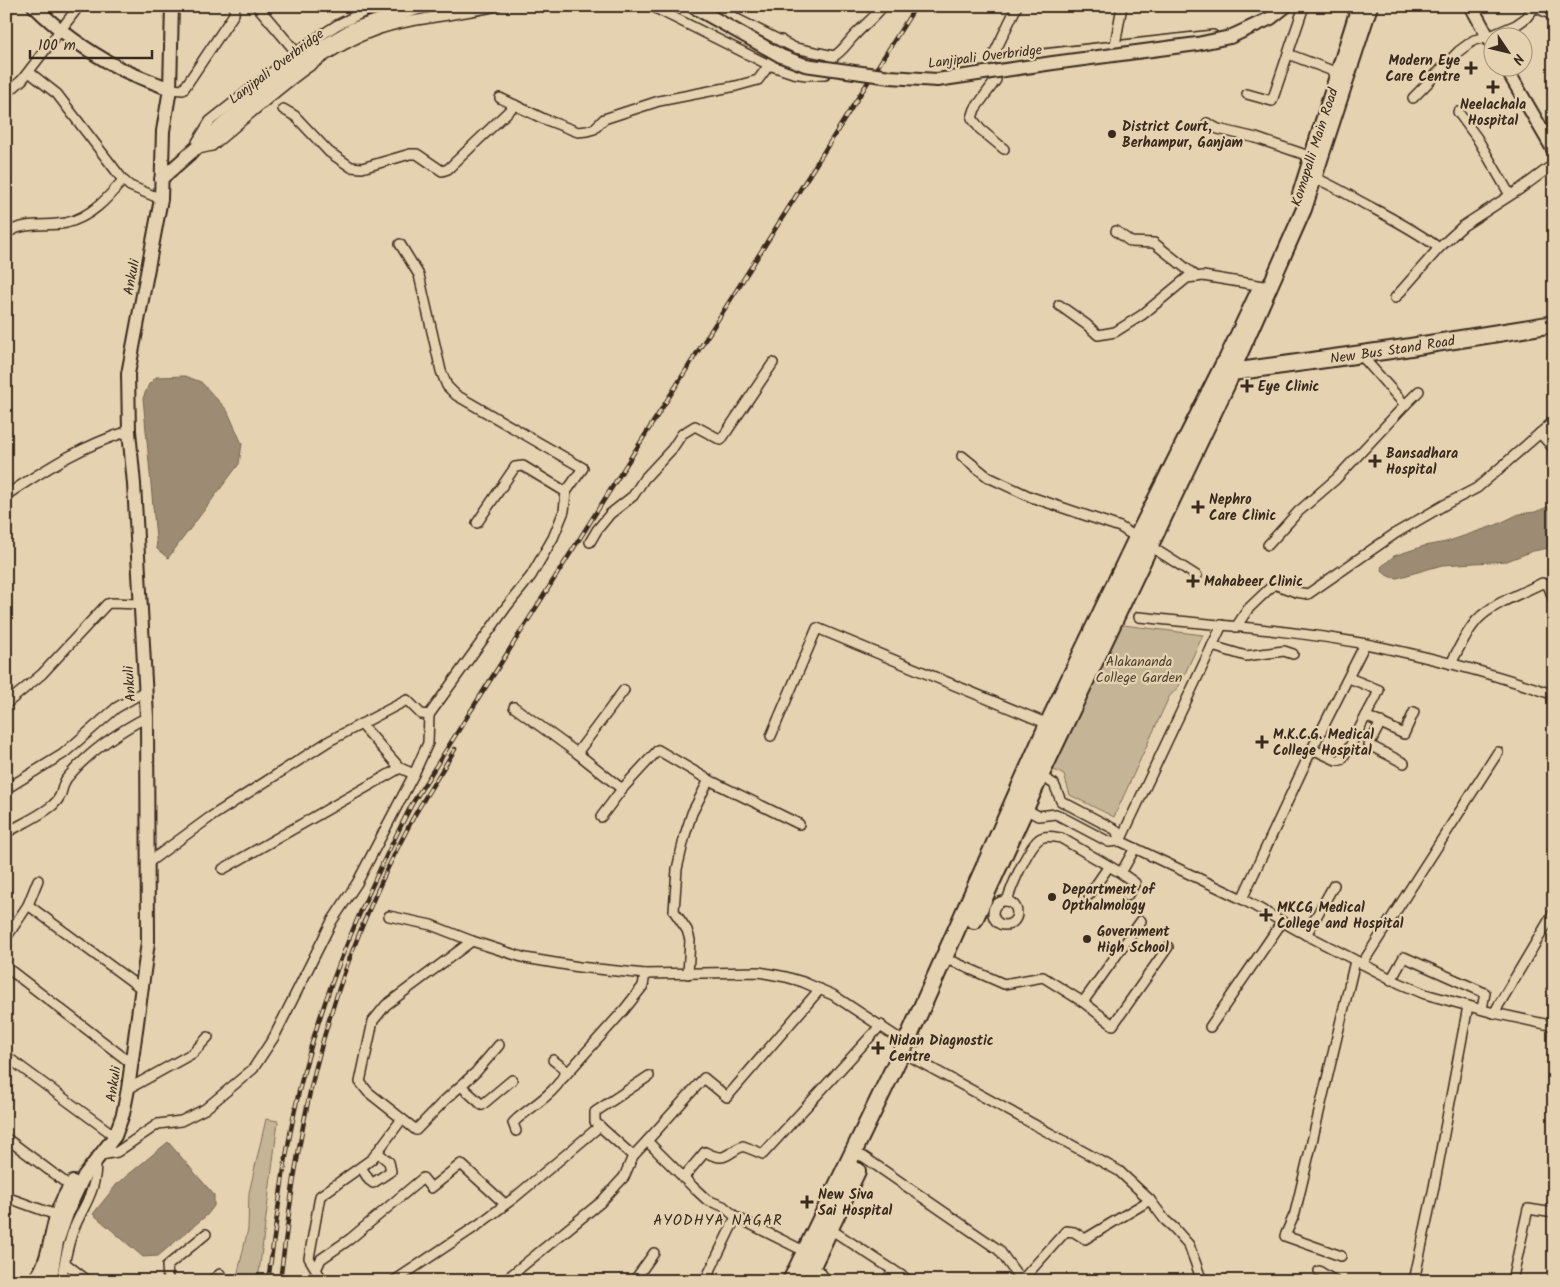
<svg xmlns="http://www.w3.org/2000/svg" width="1560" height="1287" font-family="Kalam,sans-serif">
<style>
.green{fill:#c6b496;stroke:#806f5a}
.water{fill:#9d8c73;stroke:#766551}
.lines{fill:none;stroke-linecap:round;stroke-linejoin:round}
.street-casing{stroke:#3b2a1e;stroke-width:12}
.secondary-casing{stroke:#3b2a1e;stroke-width:16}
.primary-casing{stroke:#3b2a1e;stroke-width:18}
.highway-casing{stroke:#3b2a1e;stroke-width:20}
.street{stroke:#e5d2b0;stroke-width:9}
.secondary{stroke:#e5d2b0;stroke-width:12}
.primary{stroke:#e5d2b0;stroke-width:14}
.highway{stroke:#e5d2b0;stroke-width:16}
.rail-casing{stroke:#3b2a1e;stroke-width:4.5}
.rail{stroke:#e5d2b0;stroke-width:2.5;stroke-dasharray:8;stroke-linecap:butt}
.secondary-bridge-casing{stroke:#3b2a1e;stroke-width:16;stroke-linecap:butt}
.secondary-bridge{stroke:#e5d2b0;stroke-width:12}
.poi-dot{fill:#3b2a1e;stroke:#e5d2b0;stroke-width:2}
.labels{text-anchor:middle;stroke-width:4.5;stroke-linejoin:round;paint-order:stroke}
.street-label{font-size:14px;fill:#3b2a1e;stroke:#e5d2b0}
.poi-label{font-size:14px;font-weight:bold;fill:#3b2a1e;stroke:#e5d2b0;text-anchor:start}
.park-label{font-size:14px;fill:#503f30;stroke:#e5d2b0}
.neighbourhood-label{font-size:15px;letter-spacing:1px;fill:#3b2a1e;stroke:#e5d2b0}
</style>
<rect width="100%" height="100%" fill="#e5d2b0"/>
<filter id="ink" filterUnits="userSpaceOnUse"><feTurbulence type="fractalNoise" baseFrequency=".02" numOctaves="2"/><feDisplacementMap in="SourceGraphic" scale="10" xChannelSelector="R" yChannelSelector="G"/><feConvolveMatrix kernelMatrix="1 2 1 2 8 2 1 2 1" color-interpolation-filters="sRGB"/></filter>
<g filter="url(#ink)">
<g class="green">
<path d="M1115,624L1203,635L1179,686L1169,697L1114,817L1070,795L1064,775L1050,768Z"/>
<path d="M266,1119L278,1121L258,1281H236L248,1229L249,1193Z"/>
</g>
<g class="water">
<path d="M185,376L201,382L227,410L242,444L239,464L168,558L157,549L143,398L149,384L156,377Z"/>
<path d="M1554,503V547L1533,551L1507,561L1442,565L1397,578C1389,578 1383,574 1381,567L1394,556L1424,546L1446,542L1496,525L1519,514L1535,512L1550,506Z"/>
<path d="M168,1142L214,1195V1206L207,1215L158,1256L143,1257L93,1214L117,1184Z"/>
</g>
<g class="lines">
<defs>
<g id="street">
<path d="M257,6L297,53"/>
<path d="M651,6L769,65L793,73L806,75L825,74L834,56"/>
<path d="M716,6L739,20L795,48L834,56C843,51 847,43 854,36C864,25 874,18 883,6"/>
<path d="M1017,6L994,54L998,59L1213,35"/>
<path d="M1115,45L1122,6"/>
<path d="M1288,54L1338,73"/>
<path d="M29,72L57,94L123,180L130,186L161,199"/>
<path d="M996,80L975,109L972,118L980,129L1004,149"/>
<path d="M170,89L183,90L234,14L235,6"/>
<path d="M6,94L22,80L79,6"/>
<path d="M1247,94L1272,101L1304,6"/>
<path d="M500,98L544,119L578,132L587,131L594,129L604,119L659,101L736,86L758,80L769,65L781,40"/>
<path d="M1413,98L1459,51L1474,40L1488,37L1516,25L1526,18L1535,7L1554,16"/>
<path d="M283,109L295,116L329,152L351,167L362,168L410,154H417L442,171L448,169L515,105"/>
<path d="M1458,112L1477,138L1510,195"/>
<path d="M1207,123L1218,129L1256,138L1312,157"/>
<path d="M197,142L210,121L309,43L337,25L376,6"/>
<path d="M194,150L212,146C261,106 314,53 374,31C413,17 456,16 497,6"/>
<path d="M1315,178C1332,185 1347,194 1363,203C1389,217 1415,230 1439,248"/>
<path d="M1116,231L1131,242L1154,243L1197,277"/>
<path d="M6,234C22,221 46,227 66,223C91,217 107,199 123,180"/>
<path d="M1395,298L1439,248L1463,226L1520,189L1554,164"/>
<path d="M1059,305L1087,325L1098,335L1115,332L1142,315L1187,278L1203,276L1270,287"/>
<path d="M1360,354L1405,405"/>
<path d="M1540,433L1554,449"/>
<path d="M962,456L988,477L1031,497L1120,527L1197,576"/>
<path d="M6,495C48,468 81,446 129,431"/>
<path d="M477,523L515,467L523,466L566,492"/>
<path d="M590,542L597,530L610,514L633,496L644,479L672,449L682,434L695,426L721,440L773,363"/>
<path d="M1268,545L1298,512L1336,479L1405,405L1419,391"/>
<path d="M1548,585L1554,601"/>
<path d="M1139,617C1215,625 1292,630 1366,644C1429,657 1493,673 1554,695"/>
<path d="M1236,627L1248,609L1274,584L1296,592L1308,594L1396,533L1446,504L1477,488L1554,421"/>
<path d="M1212,646L1246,656L1284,651L1293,654"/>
<path d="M1451,664C1458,649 1466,633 1477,620C1493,603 1521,594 1542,583L1554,587"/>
<path d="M6,704L42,674L107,604L111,603L140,604"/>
<path d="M514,707L577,753L622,789L658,750L709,780L799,824"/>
<path d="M1366,716L1404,734L1414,712"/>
<path d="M1381,722L1369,745L1404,763"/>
<path d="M361,724L400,768L414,774"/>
<path d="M771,736L817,628L1048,724"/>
<path d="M1312,749L1336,760H1341L1349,748L1376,697L1379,690L1349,678"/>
<path d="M577,753L624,690"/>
<path d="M1039,775L1054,784L1061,801L1116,830L1120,841"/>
<path d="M6,789L63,754L116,708L145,691"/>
<path d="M1022,807L1038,816L1056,814L1109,842L1120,841"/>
<path d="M601,817L622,789"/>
<path d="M6,833C21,824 40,816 53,805C65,794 60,787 67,778C88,753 118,732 147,717"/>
<path d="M1120,841L1242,899L1299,931L1399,983L1425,994L1494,1013L1554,1026"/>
<path d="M1120,841L1222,625"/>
<path d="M149,862L209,818L329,741L407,700L421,714L429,715L507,606L531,576L553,538L564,511L566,492L583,468L456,395L447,386L441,371L419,275L400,244"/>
<path d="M223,869L400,768"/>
<path d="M1121,873L1135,883L1127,896"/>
<path d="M1089,895L1109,866"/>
<path d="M1242,899L1312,749L1365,644"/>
<path d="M1007,901C1011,888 1029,844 1041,838C1047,835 1055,837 1061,838L1121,873L1135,848"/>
<circle cx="1005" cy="913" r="12"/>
<path d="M28,905L142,989"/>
<path d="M389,916L431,925L472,941L525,958L579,967L645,974L759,972L786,977L803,982L833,995L906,1043L918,1041"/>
<path d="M1141,921L1083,1002L1113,1025L1168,947"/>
<path d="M1306,935L1334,885"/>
<path d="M6,938L28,905L38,880"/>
<path d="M472,941L386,1005L373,1021L360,1082L368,1092L416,1130L444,1101L476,1072L499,1045"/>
<path d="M954,962L1004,984L1043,977L1083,1002"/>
<path d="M1362,964L1498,752"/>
<path d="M6,967L132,1064"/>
<path d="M688,974L690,940L687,930L674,911L677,869L685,835L692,813L709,780"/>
<path d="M1391,980L1404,957L1485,993L1482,1009"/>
<path d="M1494,1013L1554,912"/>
<path d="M1210,1027L1282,922"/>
<path d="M902,1053L911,1057L1119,1171L1150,1200L1165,1220L1174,1228L1189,1245L1202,1281"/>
<path d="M6,1056L115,1136"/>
<path d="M563,1078L624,1010L643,986L645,974"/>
<path d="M461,1086L482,1105L512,1080"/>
<path d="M128,1089L193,1053L208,1037"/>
<path d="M516,1131L513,1123L517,1119C531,1107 560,1090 565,1071L562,1067L553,1060"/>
<path d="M6,1138L70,1186"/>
<path d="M647,1141L704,1078L727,1097L820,989"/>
<path d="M854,1153L864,1157L999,1250L1015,1272L1023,1281"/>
<path d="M101,1155L117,1152L158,1124L181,1121L205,1109L253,1069L274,1037L332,921L357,883L414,774L428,743L429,715"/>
<path d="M633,1156L595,1122V1112L649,1076"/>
<path d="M361,1167L369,1180L373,1183L391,1171L389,1162L377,1152"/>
<path d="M683,1178L705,1152C727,1163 724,1154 743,1146L763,1154L881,1025"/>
<path d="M6,1197L56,1215"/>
<path d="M830,1229L910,1281"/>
<path d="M1341,1256L1285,1236L1295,1213L1355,961"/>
<path d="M65,1263L88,1281"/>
<path d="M811,1269L820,1272L827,1281"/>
<path d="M316,1270L321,1259L350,1239L423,1178L431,1188L461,1164L505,1204"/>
<path d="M1319,1271L1335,1281"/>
<path d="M1022,1280L1066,1231L1074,1232L1085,1239L1150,1200"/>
<path d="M61,1281C64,1264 67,1247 73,1231C84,1204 96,1193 96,1162"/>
<path d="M168,1281L167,1266L206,1234"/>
<path d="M211,1281L220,1274"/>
<path d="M323,1281L309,1258L320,1196L372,1159L402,1119"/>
<path d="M394,1281L478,1225L514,1198L600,1126"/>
<path d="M504,1281L601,1202L624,1177L633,1156L647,1141L693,1187L707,1200L723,1206L736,1217L806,1252"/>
<path d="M634,1281L654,1253"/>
<path d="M705,1281L736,1217"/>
<path d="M887,1281L893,1270"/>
<path d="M1414,1281L1434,1187L1468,1006"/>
<path d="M1512,1281L1528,1209L1554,1213"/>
</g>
<g id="secondary">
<path d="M34,6C59,31 87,51 119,68C135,76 153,82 170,89"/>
<path d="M1471,6L1492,44"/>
<path d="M1230,37L1271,18L1286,6"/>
<path d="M1506,68L1554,151"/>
<path d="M161,179L229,119L294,67L324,46L353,29L424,6"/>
<path d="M33,1281C49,1265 50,1235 57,1214C60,1203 66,1192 73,1182"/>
<path d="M50,1281L57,1242L69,1208L84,1176L115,1136L123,1114L128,1089L148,942L147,717L134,484L129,431L128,374L161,199L163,131L170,89L172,6"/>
</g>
<g id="primary">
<path d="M1300,194L1359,6"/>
<path d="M1224,364L1258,292"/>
<path d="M1232,372L1304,209L1370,6"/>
</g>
<g id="highway">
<path id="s1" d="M1232,372L1398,349L1554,324"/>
<path d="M974,920L1040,776L1229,379"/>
<path d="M791,1281L906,1043L1048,724L1137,538L1224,364L1232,372"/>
<path d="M805,1281L857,1171"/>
</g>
</defs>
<use href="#street" class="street-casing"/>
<use href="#secondary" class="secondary-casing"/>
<use href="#primary" class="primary-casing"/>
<use href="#highway" class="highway-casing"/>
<use href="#street" class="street"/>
<use href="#secondary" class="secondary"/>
<use href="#primary" class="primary"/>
<use href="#highway" class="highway"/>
<defs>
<g id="rail">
<path d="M268,1281C278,1211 286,1140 304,1071C329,977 368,890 412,804L916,6"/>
<path d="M280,1281C289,1211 298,1140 315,1071C336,985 370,899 412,820C425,796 441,773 455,749"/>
</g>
</defs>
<use href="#rail" class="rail-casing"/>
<use href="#rail" class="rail"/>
<defs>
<path id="secondary-bridge" d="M692,6L781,56L805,65L890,77L937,80L1053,63L1197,44L1230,37"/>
</defs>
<use href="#secondary-bridge" class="secondary-bridge-casing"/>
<use href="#secondary-bridge" class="secondary-bridge"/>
</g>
</g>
<g class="poi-dot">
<path d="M1468.5 60.5h5v5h5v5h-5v5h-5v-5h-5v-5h5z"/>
<path d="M1490.5 79.5h5v5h5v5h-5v5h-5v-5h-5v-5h5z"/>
<circle cx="1112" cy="134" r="5"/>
<path d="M1244.5 378.5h5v5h5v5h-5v5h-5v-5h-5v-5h5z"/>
<path d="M1372.5 453.5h5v5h5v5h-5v5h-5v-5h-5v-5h5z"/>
<path d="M1195.5 499.5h5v5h5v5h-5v5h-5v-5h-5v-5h5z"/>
<path d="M1190.5 573.5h5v5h5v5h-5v5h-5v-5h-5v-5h5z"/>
<path d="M1259.5 734.5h5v5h5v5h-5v5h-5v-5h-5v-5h5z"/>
<circle cx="1052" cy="897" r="5"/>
<path d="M1263.5 907.5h5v5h5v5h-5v5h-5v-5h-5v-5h5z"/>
<circle cx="1087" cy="939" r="5"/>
<path d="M875.5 1040.5h5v5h5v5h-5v5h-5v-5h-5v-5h5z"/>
<path d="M804.5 1194.5h5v5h5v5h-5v5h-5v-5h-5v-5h5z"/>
</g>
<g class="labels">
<g class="street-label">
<text transform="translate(985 56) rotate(-7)" y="5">Lanjipali Overbridge</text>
<text transform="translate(276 66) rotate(-37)" y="5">Lanjipali Overbridge</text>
<text transform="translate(1314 147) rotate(-72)" y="5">Komapalli Main Road</text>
<text transform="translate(131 277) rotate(-79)" y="5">Ankuli</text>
<text dy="5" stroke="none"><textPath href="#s1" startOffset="162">New Bus Stand Road</textPath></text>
<text transform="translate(129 684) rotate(-94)" y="5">Ankuli</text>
<text transform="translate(113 1084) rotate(-81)" y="5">Ankuli</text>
</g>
<g class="poi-label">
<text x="1460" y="65" text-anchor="end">Modern Eye<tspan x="1460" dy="16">Care Centre</tspan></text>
<text x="1493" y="109" text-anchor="middle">Neelachala<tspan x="1493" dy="16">Hospital</tspan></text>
<text x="1122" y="131">District Court,<tspan x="1122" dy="16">Berhampur, Ganjam</tspan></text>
<text x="1258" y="391">Eye Clinic</text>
<text x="1386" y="458">Bansadhara<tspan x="1386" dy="16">Hospital</tspan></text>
<text x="1209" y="504">Nephro<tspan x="1209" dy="16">Care Clinic</tspan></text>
<text x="1204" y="586">Mahabeer Clinic</text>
<text x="1273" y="739">M.K.C.G. Medical<tspan x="1273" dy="16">College Hospital</tspan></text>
<text x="1062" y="894">Department of<tspan x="1062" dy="16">Opthalmology</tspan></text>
<text x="1277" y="912">MKCG Medical<tspan x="1277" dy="16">College and Hospital</tspan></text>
<text x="1097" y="936">Government<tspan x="1097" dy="16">High School</tspan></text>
<text x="889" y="1045">Nidan Diagnostic<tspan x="889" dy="16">Centre</tspan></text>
<text x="818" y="1199">New Siva<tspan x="818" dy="16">Sai Hospital</tspan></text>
</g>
<g class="park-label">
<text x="1139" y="666">Alakananda<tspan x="1139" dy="16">College Garden</tspan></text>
</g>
<g class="neighbourhood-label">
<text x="718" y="1225">AYODHYA NAGAR</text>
</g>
</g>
<rect width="1560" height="1287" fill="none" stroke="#e5d2b0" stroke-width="25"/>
<rect x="12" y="12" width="1535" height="1262" fill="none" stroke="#3b2a1e" stroke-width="2" filter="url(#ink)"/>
<g transform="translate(1508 52) rotate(125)"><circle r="24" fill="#e5d2b0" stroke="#a18f76"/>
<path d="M0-4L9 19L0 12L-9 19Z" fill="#3b2a1e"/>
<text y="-8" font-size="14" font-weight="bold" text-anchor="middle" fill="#3b2a1e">N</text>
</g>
<path d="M30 50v8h122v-8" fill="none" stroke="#3b2a1e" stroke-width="2.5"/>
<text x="38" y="50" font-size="15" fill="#3b2a1e" stroke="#e5d2b0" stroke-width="4" paint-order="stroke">100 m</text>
</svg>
